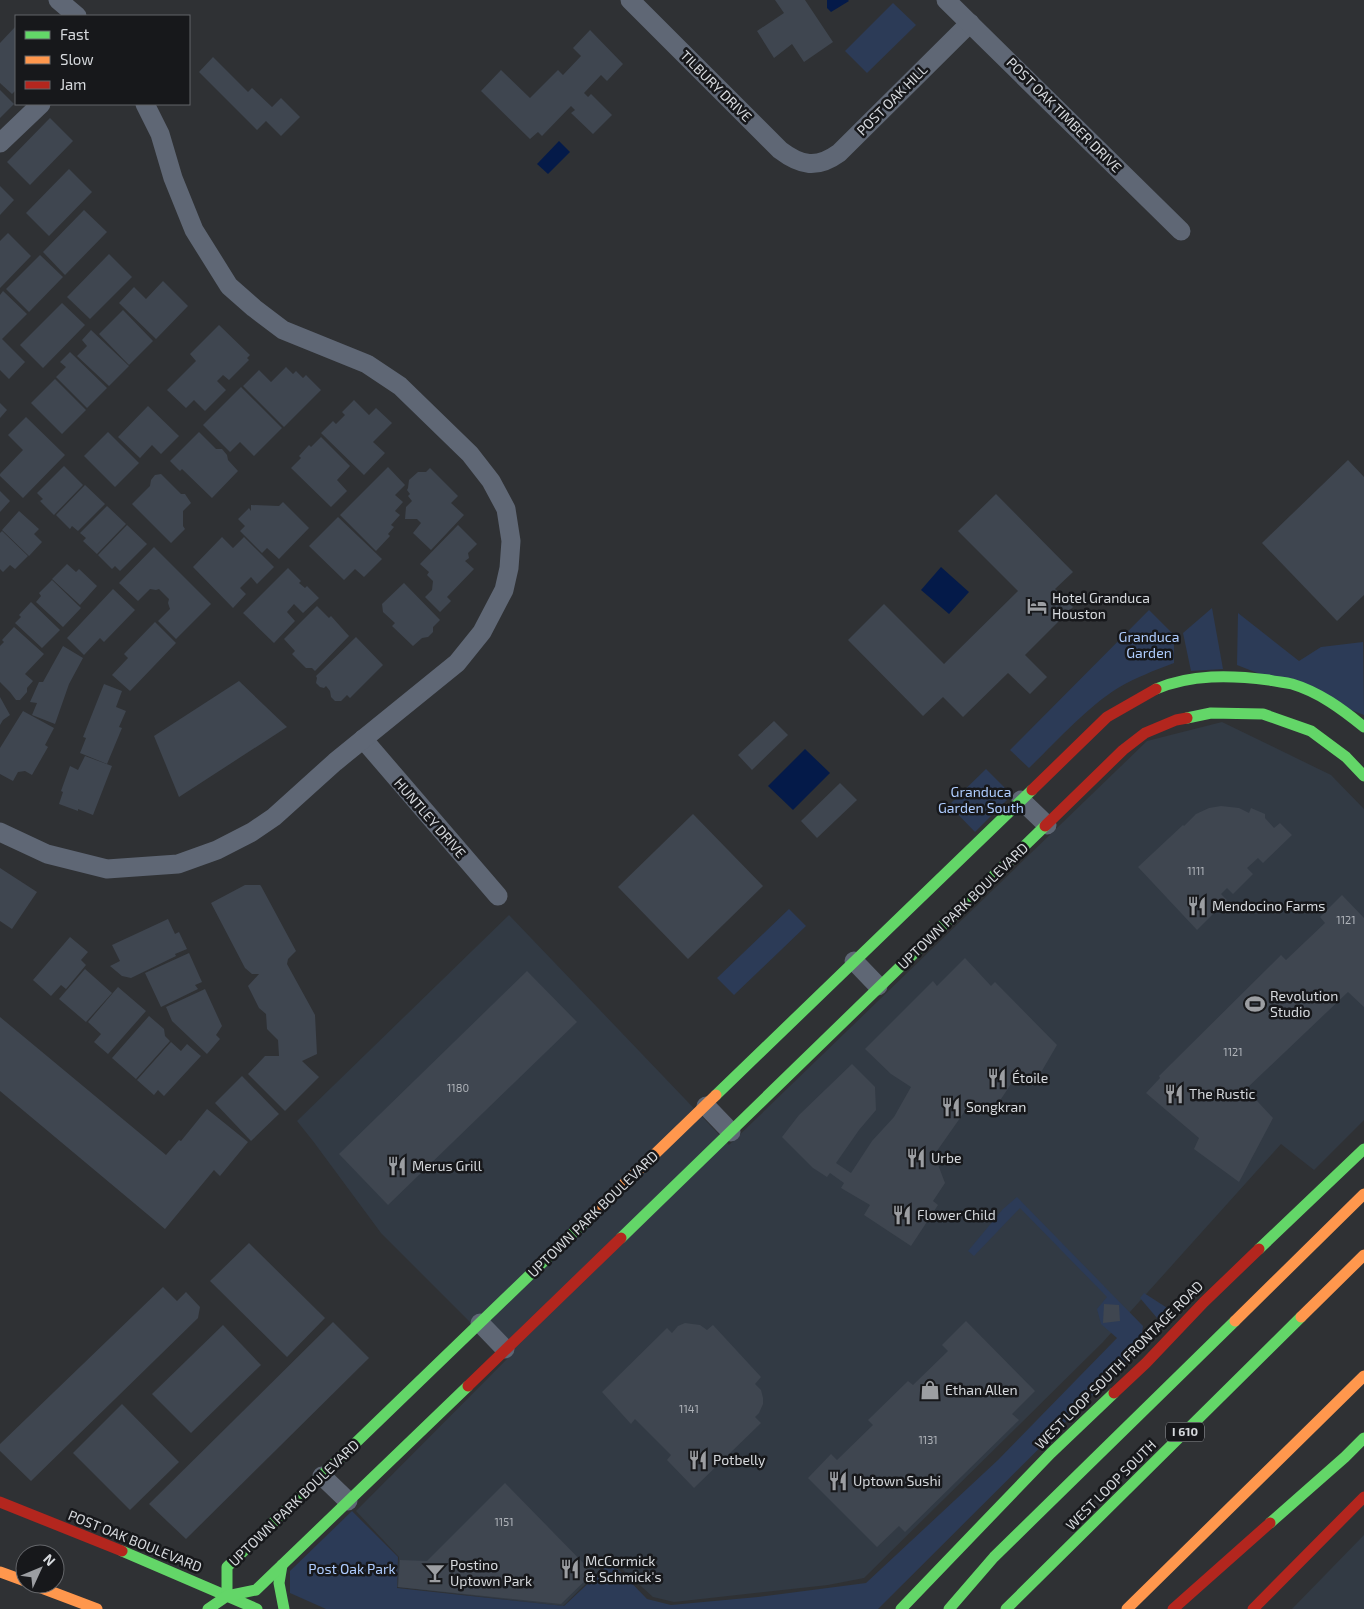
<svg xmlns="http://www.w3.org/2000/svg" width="1364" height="1609" font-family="'Exo 2',sans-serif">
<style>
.built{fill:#323a44}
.green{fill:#2c3b57}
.water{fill:#041a49}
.building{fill:#3f4650}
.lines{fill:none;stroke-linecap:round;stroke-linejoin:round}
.street{stroke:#5f6775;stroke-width:19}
.fast{stroke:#63d668;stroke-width:11}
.slow{stroke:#ff974d;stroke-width:11}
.jam{stroke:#b3261e;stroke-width:11}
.labels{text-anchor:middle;stroke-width:5;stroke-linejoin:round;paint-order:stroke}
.number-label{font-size:11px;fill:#b0b4ba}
.shield{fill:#17181b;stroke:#9d9fa3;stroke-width:1}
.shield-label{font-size:12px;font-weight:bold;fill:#d6d9dd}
.street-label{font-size:14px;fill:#d6d9dd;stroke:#17181b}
.poi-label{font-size:14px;fill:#d6d9dd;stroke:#17181b;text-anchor:start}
.park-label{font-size:14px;fill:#afcdff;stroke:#17181b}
</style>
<rect width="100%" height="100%" fill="#2f3134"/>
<g class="built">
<path d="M1222,722L1331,775L1364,809V1120L1314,1170L1281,1144L1103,1342L864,1578L828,1585L674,1602L653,1597L611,1559L563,1606L397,1587L399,1557L356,1511L507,1359L381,1233L313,1141L297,1121L509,915L729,1145L1147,741Z"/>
<path d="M1364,1535V1609H1292Z"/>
</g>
<g class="green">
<path d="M893,3L916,25L867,73L845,51Z"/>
<path d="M1212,608L1223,669L1191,671L1183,633Z"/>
<path d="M1149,610L1174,635V663C1155,670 1135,678 1118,688C1087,707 1055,743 1029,768L1010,750Z"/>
<path d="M1238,613L1299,661L1321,647L1363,642L1364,715L1237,665Z"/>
<path d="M986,769L1012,795L975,832L949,805Z"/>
<path d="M789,909L806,926L734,995L717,978Z"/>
<path d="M1017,1197L1143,1326L1140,1348L878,1609H326L290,1593V1571L352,1511L398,1557L397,1588L564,1606L611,1562L647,1599L671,1605L758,1597L866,1583L998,1460L1117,1338L1101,1324L1097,1309L1107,1297L1020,1208L974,1256L968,1251L1003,1209Z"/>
<path d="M1144,1293L1175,1313L1163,1325L1140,1298Z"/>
</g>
<g class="water">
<path d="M827,0H848L849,1L831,12L827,8Z"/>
<path d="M559,141L570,152L548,174L537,164Z"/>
<path d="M941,567L969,592L949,614L921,590Z"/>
<path d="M805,749L830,773L793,810L768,786Z"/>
</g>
<g class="building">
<path d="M775,0H805L833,42L804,62L792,44L774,58L757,31L784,13Z"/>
<path d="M16,26V90L12,94L0,83V43Z"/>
<path d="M590,30L623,64L607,81L601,75L584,93L588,97L591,94L612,115L593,134L571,113L575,110L571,106L542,136L538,132L530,139L481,91L501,70L530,98L558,70L563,75L581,56L573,48Z"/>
<path d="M213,57L248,92L252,88L272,107L281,98L300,117L281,136L266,121L257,130L199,72Z"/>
<path d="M0,90L14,104L0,118Z"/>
<path d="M50,118L73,141L30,185L7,162Z"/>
<path d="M69,169L92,192L49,236L26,213Z"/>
<path d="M0,186L14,200L0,215Z"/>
<path d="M84,210L107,232L65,275L43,252Z"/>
<path d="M8,233L31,256L0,288V241Z"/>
<path d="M109,254L132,277L90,319L67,297Z"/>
<path d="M40,255L63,277L29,312L6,289Z"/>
<path d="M163,281L188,306L156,339L119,303L134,287L146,299Z"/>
<path d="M3,291L27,314L2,339L25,362L9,379L0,370V295Z"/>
<path d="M62,303L85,325L43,368L20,345Z"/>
<path d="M123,310L153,341L129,365L99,334Z"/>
<path d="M219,325L250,355L247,358L249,360L229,380L223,375L217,381L226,390L205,411L194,400L186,408L167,390L196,361L190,354Z"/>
<path d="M91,330L129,366L109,386L77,356L87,346L82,340Z"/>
<path d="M70,352L107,388L87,408L56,377L66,367L60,362Z"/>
<path d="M286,367L293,374L296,371L303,378L306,375L321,390L284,427L243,386L259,370L271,382Z"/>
<path d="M55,379L86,410L62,434L31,403Z"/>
<path d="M241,387L282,428L254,456L240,442L230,452L203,425Z"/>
<path d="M354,400L369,415L376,408L392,423L373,442L385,453L364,475L321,433L333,421L336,424L345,415L342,412Z"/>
<path d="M0,403L7,410L0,418Z"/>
<path d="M148,406L179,436L161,454L152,445L140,458L118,437Z"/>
<path d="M26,417L65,455L23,498L0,476V474L23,450L8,435Z"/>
<path d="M108,432L139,463L115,487L84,456Z"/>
<path d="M199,432L216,449H222L227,455L228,460L238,471L212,498L182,469L180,471L170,461Z"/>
<path d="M321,437L350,466L337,480L347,491L331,507L291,468L301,458L299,456L309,445L311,447Z"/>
<path d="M1348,460L1364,477V595L1337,621L1262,543Z"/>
<path d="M64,466L83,485L54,515L40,501L43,499L37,493Z"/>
<path d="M388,467L405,485L395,495L403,502L395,511L400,515L391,525L394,527L388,534L390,536L376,551L340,515Z"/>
<path d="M430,468L458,496L451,503L464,515L431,550L413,533L421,523L417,519H405L406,507L412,501L408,496L410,494L407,490L408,488L409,480L418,472H426Z"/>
<path d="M161,474L181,494H185L191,503L183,511V526L185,529L171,543L132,504L150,486L151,480L155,475Z"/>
<path d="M85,485L105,504L78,531L72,526L70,529L56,515Z"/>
<path d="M0,491L10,501L0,512Z"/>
<path d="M996,494L1073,572L1055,589L1073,607L1025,655L1047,677L1030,694L1008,673L963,717L943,697L923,716L848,640L884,604L944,664L1018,591L958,531Z"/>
<path d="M283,502L309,528L279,559L267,548L262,553L240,531L245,526L238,519L249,508L251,511V505L279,506Z"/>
<path d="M107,506L126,524L97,554L83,541L86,538L80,533Z"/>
<path d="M19,511L39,529L34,534L42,542L29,556L2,530Z"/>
<path d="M338,517L382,559L364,577L355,569L344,580L309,546Z"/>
<path d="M127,525L147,544L120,571L115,566L112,569L98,555Z"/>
<path d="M458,525L477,544L468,553L469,558L465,561L474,569L447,597L451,601L440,612L425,597L432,590L433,581L427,575L429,572L420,564Z"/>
<path d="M2,531L28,556L15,569L10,565L3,572L0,569V533Z"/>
<path d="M222,537L233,548L244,537L274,567L257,584L251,577L240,588L246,594L233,608L193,567Z"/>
<path d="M154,547L211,604L176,639L158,621L170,609L168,603L169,599L159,589L156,590L150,589L138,601L119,583Z"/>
<path d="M67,564L76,572L79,569L97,586L80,605L52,579Z"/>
<path d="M288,568L301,581L299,583L305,588L307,586L319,598L303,613L294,604L287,612L295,621L274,643L243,613Z"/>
<path d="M52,580L81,608L63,627L36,602L41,596L39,593Z"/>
<path d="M404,583L440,620L433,627V632L428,637L422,638L413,646L392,626L395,623L383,612L382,604Z"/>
<path d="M113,589L135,610L104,642L100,638L84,655L67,638Z"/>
<path d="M31,602L60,630L42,648L15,623L21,617L19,615Z"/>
<path d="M317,606L329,618L331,616L349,636L315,671L312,668H306L292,654L295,651L284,639Z"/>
<path d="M155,622L176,643L130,691L112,675L128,658L124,654Z"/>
<path d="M14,627L44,654L25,674L33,681L27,688V692L20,700H16L10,692L0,682V646L4,642L2,640Z"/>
<path d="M356,637L383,665L350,698L347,695L341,701H335L331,697L330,691L326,686L324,688L320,687L316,683L317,678L316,676Z"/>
<path d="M63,646L83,658L69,684L55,724L32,715L37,703L30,702L39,682H43Z"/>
<path d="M239,681L287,727L179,797L154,736Z"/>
<path d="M104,684L122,691L116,707L126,711L119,727L122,728L107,764L80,753L86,738L83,737Z"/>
<path d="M0,697L10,715L3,720L0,725Z"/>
<path d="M23,711L54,728L45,745L48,747L32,775L25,771L18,772L13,781L0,774V748Z"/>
<path d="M774,721L788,735L752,770L738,755Z"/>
<path d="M85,756L112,766L93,815L78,809V811L59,804L63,792L61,791L70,766L78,770Z"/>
<path d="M840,783L857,800L817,838L801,821Z"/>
<path d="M1221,806L1239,808L1249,813L1251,808L1265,814V818L1274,828L1280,823L1292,835L1263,863L1258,858L1247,868L1253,874L1233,894L1227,888L1221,894L1227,900L1197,930L1138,867L1183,825L1184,826L1196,814L1209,808Z"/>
<path d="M693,814L763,886L688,959L618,887Z"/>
<path d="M0,868L37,892L12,929L0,921Z"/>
<path d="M245,885H260L261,886L296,951L288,959L287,964L315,1015L317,1054L302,1061L319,1077L285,1111L248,1074L265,1056H279L278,1040L267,1029L266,1014L259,1008L248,986L259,974H252L245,968L211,903Z"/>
<path d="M1342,895L1364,918V1007L1348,992L1246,1089L1273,1118L1239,1182L1194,1149L1199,1138L1146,1093L1160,1078L1159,1076L1281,955L1286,960L1325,923L1320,917Z"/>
<path d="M168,919L175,934L179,932L187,949L175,954L176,956L131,978L122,976L110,966L120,961L112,945Z"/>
<path d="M70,937L88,952L81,960L86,965L66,989L61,985L51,996L33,980Z"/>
<path d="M189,953L202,982L195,985L198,989L161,1007L145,973Z"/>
<path d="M965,958L991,986L995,982L1057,1045L1033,1086L1017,1075L993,1111H965L932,1158L937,1162L945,1183L933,1201L938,1205L911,1246L864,1215L870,1205L841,1188L844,1183L830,1173L827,1177L813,1168L782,1137L799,1115L852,1064L875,1087L876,1110L859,1130L836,1163L851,1173L872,1141L894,1117L911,1087L891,1074L865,1049L933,981L937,986Z"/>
<path d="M85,969L112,993L86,1022L59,999Z"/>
<path d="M527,971L577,1022L388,1205L339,1154Z"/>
<path d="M118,987L146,1011L108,1054L94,1042L101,1034L88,1022Z"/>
<path d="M205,989L222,1026L216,1035L220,1039L207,1054L172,1021L166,1007Z"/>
<path d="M149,1016L164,1029L165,1036L170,1041L136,1079L112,1058Z"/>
<path d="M0,1017L166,1155L179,1140L181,1141L207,1109L248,1142L220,1176L214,1170L165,1229L0,1091Z"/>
<path d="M171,1042L181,1051L187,1044L201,1056L164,1096L158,1090L154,1095L137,1080Z"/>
<path d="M242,1076L279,1114L251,1141L215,1103Z"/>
<path d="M249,1243L325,1318L287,1357L210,1281Z"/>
<path d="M163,1287L177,1301L186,1292L200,1307L198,1318L31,1481L0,1451V1444Z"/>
<path d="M1104,1304L1119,1305L1120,1321L1103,1323Z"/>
<path d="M966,1321L1035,1391L1012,1414L1019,1420L905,1532L899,1526L877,1547L808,1478L831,1454L837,1460L873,1425L868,1420L908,1381L913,1385L948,1351L942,1345Z"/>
<path d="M333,1322L369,1358L186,1539L149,1504Z"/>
<path d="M685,1323L700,1325L707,1330L713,1325L761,1377L755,1384L761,1390L763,1398V1404L759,1413L755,1417L761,1423L694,1488L667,1460L671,1455L635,1419L631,1424L602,1392L667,1328L672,1333L678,1326Z"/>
<path d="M223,1325L261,1365L191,1433L152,1394Z"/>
<path d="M122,1404L179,1462L130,1510L73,1453Z"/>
<path d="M505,1483L593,1573L561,1604L398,1587L400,1560L427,1561Z"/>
</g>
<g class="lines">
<g class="street">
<path d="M58,0L77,16"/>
<path d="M630,0L780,150C801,166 817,169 839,153L970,23"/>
<path d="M946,0L1181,231"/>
<path d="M0,143L41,104"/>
<path d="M363,739L498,896"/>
<path d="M1021,800L1047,825"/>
<path d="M0,832L47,854L107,869L178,864L217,850L252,832L274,817L335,762L457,663L482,632L504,590L509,568L511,541L506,509L491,481L470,454L400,386L367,364L283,330L254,308L229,286L194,230L173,178L160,134L145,104"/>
<path d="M854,961L878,986"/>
<path d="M706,1106L731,1132"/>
<path d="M480,1323L505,1349"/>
<path d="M322,1476L348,1501"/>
</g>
<g class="fast">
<path d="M1156,689C1191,674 1231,675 1269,680C1277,682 1284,682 1292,684C1319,692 1342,709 1364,727"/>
<path d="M1187,718L1211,713L1263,714L1311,731L1346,757L1364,776"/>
<path d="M716,1095L1032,790"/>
<path d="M621,1238L1045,826"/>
<path d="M1259,1249L1364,1149"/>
<path d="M1270,1523L1345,1457L1364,1438"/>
<path d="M122,1551L257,1609"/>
<path d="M282,1565L279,1583L284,1609"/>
<path d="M227,1596V1567L597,1210"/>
<path d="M208,1609L227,1596L256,1590L468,1386"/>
<path d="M901,1609L1051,1453L1114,1393"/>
<path d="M949,1609L994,1557L1235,1321"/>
<path d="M1006,1609L1301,1317"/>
</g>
<g class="slow">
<path d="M597,1210L716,1095"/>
<path d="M1301,1317L1364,1255"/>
<path d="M1235,1321L1364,1194"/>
<path d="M0,1572L25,1581"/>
<path d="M31,1584L97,1609"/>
<path d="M1127,1609L1364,1376"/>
</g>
<g class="jam">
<path d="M1032,790L1107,717L1156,689"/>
<path d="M1045,826L1123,750L1145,733L1176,720L1187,718"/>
<path d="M468,1386L621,1238"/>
<path d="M1114,1393L1146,1363L1204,1302L1259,1249"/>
<path d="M0,1502L122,1551"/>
<path d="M1173,1609L1270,1523"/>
<path d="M1253,1609L1364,1497"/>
</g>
</g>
<defs>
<symbol id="hotel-bare" viewBox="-9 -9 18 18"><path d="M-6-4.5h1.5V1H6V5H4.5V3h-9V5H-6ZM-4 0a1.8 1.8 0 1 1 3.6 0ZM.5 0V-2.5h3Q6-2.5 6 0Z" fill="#9c9ea2" stroke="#17181b" stroke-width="2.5" paint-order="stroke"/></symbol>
<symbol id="restaurant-bare" viewBox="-9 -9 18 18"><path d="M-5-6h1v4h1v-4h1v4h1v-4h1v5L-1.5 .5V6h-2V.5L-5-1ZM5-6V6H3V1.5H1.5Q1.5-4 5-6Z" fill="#9c9ea2" stroke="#17181b" stroke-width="2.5" paint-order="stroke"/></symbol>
<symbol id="stadium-bare" viewBox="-9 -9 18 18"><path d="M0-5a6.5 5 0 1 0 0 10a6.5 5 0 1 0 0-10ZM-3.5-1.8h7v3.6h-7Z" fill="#9c9ea2" stroke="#17181b" stroke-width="2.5" paint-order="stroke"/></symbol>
<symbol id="shop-bare" viewBox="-9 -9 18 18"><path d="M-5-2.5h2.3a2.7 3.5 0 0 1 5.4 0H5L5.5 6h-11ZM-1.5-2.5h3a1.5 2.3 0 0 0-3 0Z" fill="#9c9ea2" stroke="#17181b" stroke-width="2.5" paint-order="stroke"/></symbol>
<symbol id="bar-bare" viewBox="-9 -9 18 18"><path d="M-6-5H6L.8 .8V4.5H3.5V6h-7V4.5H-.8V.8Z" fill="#9c9ea2" stroke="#17181b" stroke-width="2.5" paint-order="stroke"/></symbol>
</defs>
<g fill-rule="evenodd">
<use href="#hotel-bare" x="1023" y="592" width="28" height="28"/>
<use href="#restaurant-bare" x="1183" y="892" width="28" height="28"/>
<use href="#stadium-bare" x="1241" y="990" width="28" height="28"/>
<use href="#restaurant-bare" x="983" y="1064" width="28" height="28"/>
<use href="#restaurant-bare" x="1160" y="1080" width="28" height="28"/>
<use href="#restaurant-bare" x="937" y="1093" width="28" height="28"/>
<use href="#restaurant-bare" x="902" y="1144" width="28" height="28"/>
<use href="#restaurant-bare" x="383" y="1152" width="28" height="28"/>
<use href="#restaurant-bare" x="888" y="1201" width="28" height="28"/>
<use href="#shop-bare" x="916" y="1376" width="28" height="28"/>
<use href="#restaurant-bare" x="684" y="1446" width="28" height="28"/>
<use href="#restaurant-bare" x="824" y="1467" width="28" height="28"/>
<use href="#restaurant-bare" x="556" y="1555" width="28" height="28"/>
<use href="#bar-bare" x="421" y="1559" width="28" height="28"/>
</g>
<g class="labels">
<g class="number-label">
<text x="1196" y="875">1111</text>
<text x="1346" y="924">1121</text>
<text x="1233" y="1056">1121</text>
<text x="458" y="1092">1180</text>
<text x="689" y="1413">1141</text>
<text x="928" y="1444">1131</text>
<text x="504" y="1526">1151</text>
</g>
<rect class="shield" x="1166" y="1422.5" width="38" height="19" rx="4"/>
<g class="shield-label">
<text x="1185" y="1436">I 610</text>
</g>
<g class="street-label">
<text transform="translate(716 86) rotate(45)" y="5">TILBURY DRIVE</text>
<text transform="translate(892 100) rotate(-45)" y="5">POST OAK HILL</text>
<text transform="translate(1064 115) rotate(45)" y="5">POST OAK TIMBER DRIVE</text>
<text transform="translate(430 818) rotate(49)" y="5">HUNTLEY DRIVE</text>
<text transform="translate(963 906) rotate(-44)" y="5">UPTOWN PARK BOULEVARD</text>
<text transform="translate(593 1214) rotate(-44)" y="5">UPTOWN PARK BOULEVARD</text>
<text transform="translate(1119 1365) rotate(-45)" y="5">WEST LOOP SOUTH FRONTAGE ROAD</text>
<text transform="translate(1111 1485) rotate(-45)" y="5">WEST LOOP SOUTH</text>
<text transform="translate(294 1503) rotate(-44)" y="5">UPTOWN PARK BOULEVARD</text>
<text transform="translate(135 1541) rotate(22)" y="5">POST OAK BOULEVARD</text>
</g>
<g class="poi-label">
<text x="1052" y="603">Hotel Granduca<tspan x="1052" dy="16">Houston</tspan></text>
<text x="1212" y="911">Mendocino Farms</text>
<text x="1270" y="1001">Revolution<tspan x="1270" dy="16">Studio</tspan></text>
<text x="1012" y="1083">Étoile</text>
<text x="1189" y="1099">The Rustic</text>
<text x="966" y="1112">Songkran</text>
<text x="931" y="1163">Urbe</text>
<text x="412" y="1171">Merus Grill</text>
<text x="917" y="1220">Flower Child</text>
<text x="945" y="1395">Ethan Allen</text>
<text x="713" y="1465">Potbelly</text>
<text x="853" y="1486">Uptown Sushi</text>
<text x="585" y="1566">McCormick<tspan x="585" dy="16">&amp; Schmick's</tspan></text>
<text x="450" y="1570">Postino<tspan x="450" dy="16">Uptown Park</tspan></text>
</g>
<g class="park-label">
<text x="1149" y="642">Granduca<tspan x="1149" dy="16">Garden</tspan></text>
<text x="981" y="797">Granduca<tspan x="981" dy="16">Garden South</tspan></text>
<text x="352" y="1574">Post Oak Park</text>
</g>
</g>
<rect x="15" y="15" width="175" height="90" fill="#17181b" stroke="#636569"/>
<rect x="25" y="31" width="25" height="8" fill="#63d668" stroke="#636569"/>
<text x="60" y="40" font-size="15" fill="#d6d9dd">Fast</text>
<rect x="25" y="56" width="25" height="8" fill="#ff974d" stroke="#636569"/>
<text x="60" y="65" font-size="15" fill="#d6d9dd">Slow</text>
<rect x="25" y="81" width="25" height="8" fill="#b3261e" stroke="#636569"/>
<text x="60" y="90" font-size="15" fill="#d6d9dd">Jam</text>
<g transform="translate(40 1569) rotate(46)"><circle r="24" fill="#17181b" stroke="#636569"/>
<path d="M0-4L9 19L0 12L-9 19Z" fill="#9c9ea2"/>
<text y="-8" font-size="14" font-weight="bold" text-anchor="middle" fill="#d6d9dd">N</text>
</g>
</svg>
